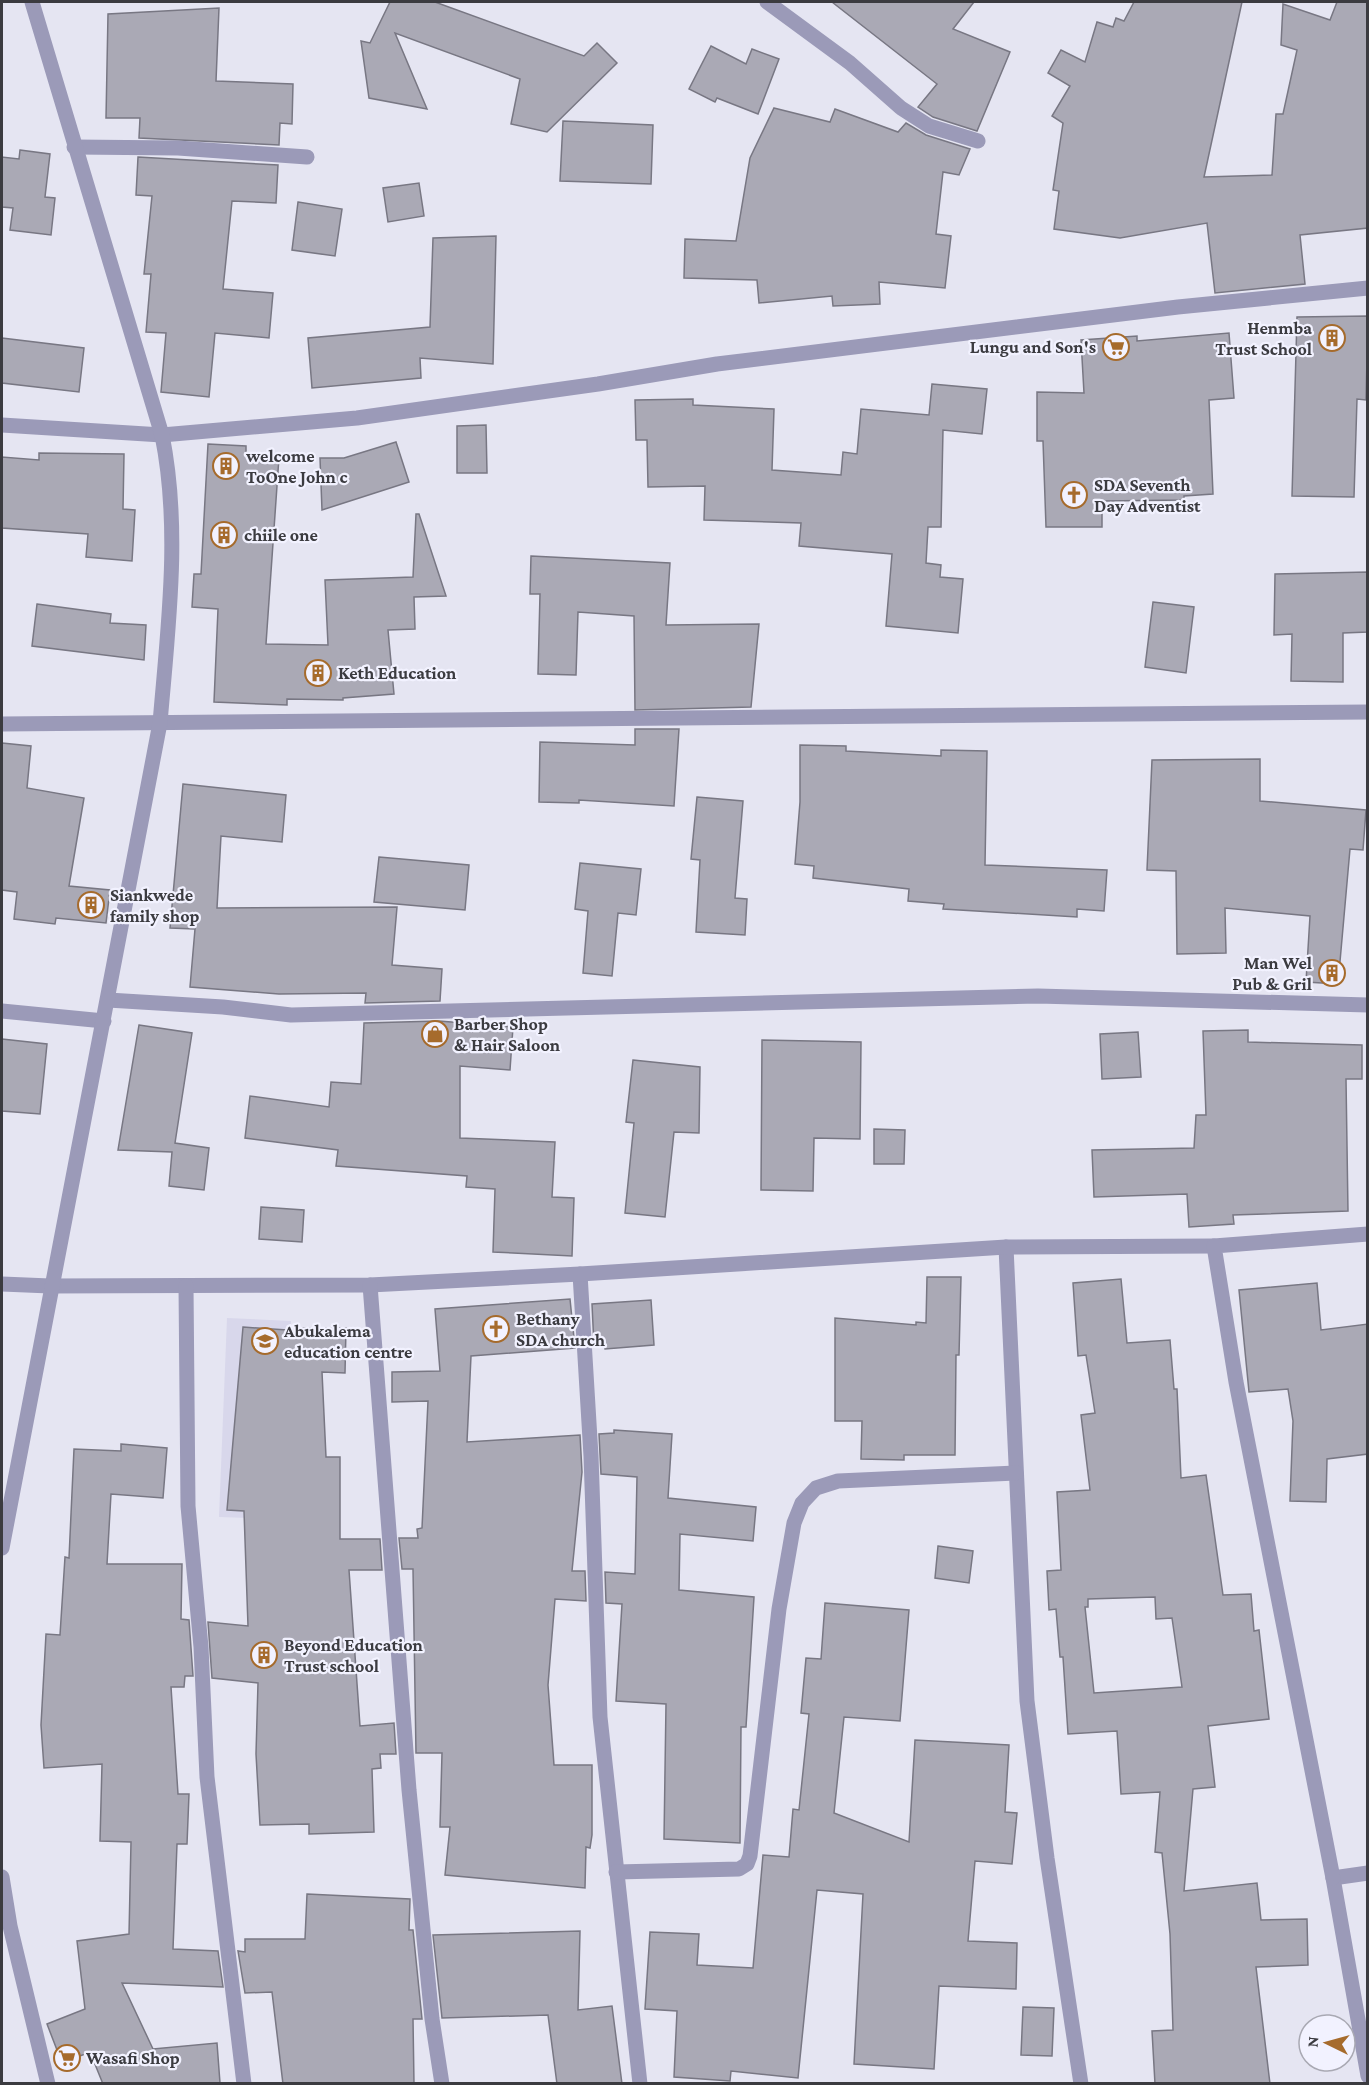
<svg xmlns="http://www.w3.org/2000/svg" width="1369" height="2085" font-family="'Crimson Pro',serif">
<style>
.built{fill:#d8d7eb}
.building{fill:#aaa9b5;stroke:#787783;stroke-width:1.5;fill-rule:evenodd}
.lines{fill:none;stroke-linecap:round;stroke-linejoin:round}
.minor{stroke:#9b9ab8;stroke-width:15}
.labels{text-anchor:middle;stroke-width:4.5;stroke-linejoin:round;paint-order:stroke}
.poi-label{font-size:18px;font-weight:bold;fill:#3b3b40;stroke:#f2f2ff;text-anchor:start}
</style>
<rect width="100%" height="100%" fill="#e5e5f2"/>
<path class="built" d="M227,1318L291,1321L283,1519L219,1517Z"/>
<g class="building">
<path d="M390,2H435L584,56L597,43L617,63L547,132L511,124L520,79L395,33L427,109L369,98L361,41L370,43Z"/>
<path d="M832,2H974L953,29L1010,52L977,131L933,117L918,107L937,84Z"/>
<path d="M1134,2H1242L1204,177L1272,175L1276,114H1283L1297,50L1281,45L1283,4L1330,20L1337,2H1368V228L1300,235L1305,284L1215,293L1207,223L1120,238L1054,229L1059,191L1053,190L1063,123L1052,116L1070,86L1048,73L1061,50L1085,62L1097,22L1113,27L1116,18L1124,21Z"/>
<path d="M219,8L216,81L293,84L292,124L280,123L279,145L139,138L140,118H106L108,14Z"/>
<path d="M711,46L746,64L752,49L779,59L758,114L717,98L715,102L689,89Z"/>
<path d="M774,108L830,122L835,109L898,132L906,123L926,135L970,149L959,175L943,172L936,234L951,236L945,288L879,282L880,304L833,306L832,296L759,303L757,280L684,278L685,239L736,241L750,158Z"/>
<path d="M563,121L653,125L651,184L560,181Z"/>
<path d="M20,150L50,154L45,197L55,198L51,235L10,230L13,208L2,207V157L19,159Z"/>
<path d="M138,157L278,165L276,203L232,201L223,289L273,293L269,338L215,333L209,397L161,392L166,333L146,332L151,274H144L152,196L136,195Z"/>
<path d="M419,183L424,216L388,222L383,188Z"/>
<path d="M298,202L342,209L335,256L292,250Z"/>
<path d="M496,236L493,364L420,358L421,378L312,388L308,338L430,327L433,238Z"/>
<path d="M1368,316L1366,400L1357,399L1354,497L1292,496L1297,317Z"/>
<path d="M1229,333L1234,398L1209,400L1213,494L1184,496V500L1102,501V527H1046L1043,441H1037V392L1084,393L1081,340L1137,336V341Z"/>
<path d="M2,338L84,348L79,392L2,383Z"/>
<path d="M932,384L987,389L982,434L943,430L941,527H928L926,563L941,565L940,577L963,579L958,633L886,626L892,554L799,546L801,523L704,520L705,486L648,487L647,440H636L635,400L693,399V405L774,409L772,470L841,475L843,452L857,454L861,409L929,415Z"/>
<path d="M486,425L487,473H457V426Z"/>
<path d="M396,442L409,482L322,510L320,458H344Z"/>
<path d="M208,444L246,446V456L279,457L266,644L328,645L325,580L413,577L416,514H419L446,596L414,597L415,629L388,630L394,694L343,698V700L287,699V705L214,702L218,609L192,607L194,574H201Z"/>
<path d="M39,453L124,454L123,509L135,510L132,561L86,557L88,534L2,528V457L39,460Z"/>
<path d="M531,556L670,563L666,625L759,624L751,707L635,710L634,616L578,612L576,675L538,674L540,594H530Z"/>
<path d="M1368,572V632L1343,633V682L1291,681L1292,634L1274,635L1275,574Z"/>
<path d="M1153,602L1194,607L1186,673L1145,667Z"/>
<path d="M37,604L111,614L110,623L146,625L144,660L32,646Z"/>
<path d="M635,729H679L674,806L579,800V803L539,802L540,742L635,745Z"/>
<path d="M2,743L31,746L27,788L84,798L69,886L110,890L106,923L56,918L55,924L14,919L17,892L2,890Z"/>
<path d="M800,745L846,746V751L941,756V750L987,751L985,865L1107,870L1104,911L1077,909V917L943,909L944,904L908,901L909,889L813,878L814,866L795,864L800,802Z"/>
<path d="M1260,759V801L1366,810L1363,850L1350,849L1338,984L1306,982L1310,916L1225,908L1226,953L1177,954L1176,871L1147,870L1152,760Z"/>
<path d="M183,784L286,795L282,842L221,836L217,908L397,907L392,965L442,969L440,1001L365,1003L366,993L279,994L190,987L195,929L170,928Z"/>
<path d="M697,797L743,801L735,898L747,899L745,935L696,932L700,860L691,859Z"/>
<path d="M379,857L469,865L465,910L374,902Z"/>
<path d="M580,863L641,869L636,915L618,913L612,976L583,973L588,911L575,909Z"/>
<path d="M439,1021L513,1027L510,1070L460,1066V1138L555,1142L552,1197L574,1198L572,1256L493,1252L495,1189L466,1187L467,1176L336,1166L338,1150L245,1138L250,1096L329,1107L331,1082L361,1084L364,1023Z"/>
<path d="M139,1025L192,1033L175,1143L209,1148L204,1190L169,1186L172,1152L118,1150Z"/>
<path d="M1248,1030V1042L1362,1045V1079H1346L1348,1211L1233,1215L1234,1224L1189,1227L1187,1194L1094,1197L1092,1150L1194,1148L1196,1115H1206L1203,1031Z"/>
<path d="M1138,1032L1141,1077L1102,1079L1100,1034Z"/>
<path d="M2,1039L47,1044L40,1114L2,1111Z"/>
<path d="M762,1040L861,1042L860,1139L814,1138L813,1191L761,1190Z"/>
<path d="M633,1060L700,1067L699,1133L674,1132L665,1217L625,1213L634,1123L626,1122Z"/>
<path d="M874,1129L905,1130L904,1164H874Z"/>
<path d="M261,1207L304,1210L302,1242L259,1239Z"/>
<path d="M927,1277H961L959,1355H956L955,1455H904V1460L861,1459L862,1421H835V1318L916,1325V1322L926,1323Z"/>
<path d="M1121,1279L1127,1343L1170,1340L1174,1389H1177L1181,1478L1206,1475L1223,1595L1251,1594L1254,1631L1259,1630L1269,1719L1208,1726L1215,1787L1193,1789L1184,1891L1257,1883L1261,1920L1307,1919L1308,1965L1256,1967L1270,2084H1155L1152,2031L1173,2030L1170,1934L1162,1853L1155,1852L1160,1792L1121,1794L1117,1731L1068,1734L1063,1657H1060L1056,1609L1049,1610L1047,1571L1061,1570L1057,1492L1090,1490L1081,1415L1095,1413L1086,1355L1078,1356L1073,1283ZM1155,1597L1156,1619L1172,1618L1182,1687L1094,1693L1085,1607H1088V1599Z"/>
<path d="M1317,1283L1321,1330L1368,1324V1454L1327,1459L1326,1502L1290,1501L1293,1421L1288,1389L1249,1392L1239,1290Z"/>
<path d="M570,1299L575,1348L471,1356L467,1442L580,1435L582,1472L572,1571H585L586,1601L555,1599L548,1685L554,1765H592V1835L590,1848L586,1847L585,1888L445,1875L450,1827H440L442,1753H416L413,1569H402L399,1538H418L417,1529L422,1528L428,1401L392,1402V1372L440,1371L435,1309Z"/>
<path d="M651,1300L654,1345L605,1349L604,1346H594L592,1304Z"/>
<path d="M243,1327L302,1331V1328H346L345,1373L322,1372L326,1457H340V1539H380L382,1570H349L360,1726L394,1723L396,1754H380L381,1768L372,1769L374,1832L309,1834V1824L260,1825L256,1754L258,1683L212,1678L208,1622L248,1626L244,1511L227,1510Z"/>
<path d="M614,1430L672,1434L668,1498L756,1507L753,1541L680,1534L679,1590L754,1597L746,1727H741L740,1843L664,1839L666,1704L616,1701L622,1604L606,1603L605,1572L635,1574L637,1477L601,1474L599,1434L614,1433Z"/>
<path d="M121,1444L167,1448L163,1498L111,1494L107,1564H182L181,1619L189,1620L193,1676H185L184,1687H171L178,1794H189L187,1844H177L173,1949L218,1951L223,1987L122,1983L153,2049L217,2043L220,2083L103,2084L90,2052L62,2063L47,2024L85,2009L77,1941L129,1934L131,1842L100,1841L102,1764L44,1768L41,1725L46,1634L60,1635L65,1557L69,1558L74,1449L121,1451Z"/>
<path d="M938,1546L973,1551L969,1583L935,1578Z"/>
<path d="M825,1603L909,1610L900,1721L844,1717L834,1813L909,1842L915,1740L1009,1745L1005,1812L1017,1813L1012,1864L975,1861L968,1941L1017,1943L1016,1989L939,1986L934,2069L854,2064L863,1894L817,1890L798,2078L731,2071L730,2081L674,2077L677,2011L645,2009L650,1932L699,1934L697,1965L753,1968L763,1855L789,1857L793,1809L799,1810L809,1714L801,1713L806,1658L821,1659Z"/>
<path d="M307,1894L410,1899L409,1930H413L422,2019H413L414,2084H283L272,1992L245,1993L238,1951L245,1952V1939H305Z"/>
<path d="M580,1931L578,2010L612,2006L622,2084H557L548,2015L442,2018L433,1935Z"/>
<path d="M1023,2007L1054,2008L1052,2056L1021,2055Z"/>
</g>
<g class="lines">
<g class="minor">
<path d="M767,2L850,63L901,108L929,126L978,141"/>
<path d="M74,147L178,148L307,157"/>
<path d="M2,425L162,435L357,418L598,384L717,364L1178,307L1368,288"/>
<path d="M2,724C457,721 912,718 1368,712"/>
<path d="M108,1000L223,1007L291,1015L1038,996L1368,1005"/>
<path d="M2,1011L104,1021"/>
<path d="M1006,1247L1027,1701L1047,1858L1081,2084"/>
<path d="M580,1274L591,1456L600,1717L640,2084"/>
<path d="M2,1284L50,1286L370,1285L580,1274L1006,1247L1214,1246"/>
<path d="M370,1285L409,1790L432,2019L442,2084"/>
<path d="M186,1286L188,1506L201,1647L207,1777L244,2084"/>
<path d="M2,1548L160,723C168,627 181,529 162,435L32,2"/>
<path d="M616,1872L739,1869L747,1864L750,1856L779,1609L794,1523L802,1503L816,1488L838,1481L1016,1473"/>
<path d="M1368,1873L1333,1878L1368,2076"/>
<path d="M2,1877L10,1926L48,2084"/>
<path d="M1333,1878L1236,1382L1214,1246L1368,1234"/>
</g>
</g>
<defs>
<symbol id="building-ring" viewBox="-11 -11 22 22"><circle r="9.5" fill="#f2f2ff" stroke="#a66b2c" stroke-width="1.5"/><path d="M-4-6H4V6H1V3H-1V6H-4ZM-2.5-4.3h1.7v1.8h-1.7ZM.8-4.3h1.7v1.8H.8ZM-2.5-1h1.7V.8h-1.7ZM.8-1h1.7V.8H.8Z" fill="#a66b2c"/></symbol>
<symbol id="supermarket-ring" viewBox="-11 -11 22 22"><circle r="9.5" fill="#f2f2ff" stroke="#a66b2c" stroke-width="1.5"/><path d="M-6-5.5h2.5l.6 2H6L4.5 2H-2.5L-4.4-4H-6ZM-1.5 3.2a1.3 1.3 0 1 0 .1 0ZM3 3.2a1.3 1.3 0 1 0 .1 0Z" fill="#a66b2c"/></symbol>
<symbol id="church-ring" viewBox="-11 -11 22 22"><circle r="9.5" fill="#f2f2ff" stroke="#a66b2c" stroke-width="1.5"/><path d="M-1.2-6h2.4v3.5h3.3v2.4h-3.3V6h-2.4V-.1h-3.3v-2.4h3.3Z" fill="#a66b2c"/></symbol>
<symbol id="shop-ring" viewBox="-11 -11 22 22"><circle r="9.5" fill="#f2f2ff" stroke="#a66b2c" stroke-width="1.5"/><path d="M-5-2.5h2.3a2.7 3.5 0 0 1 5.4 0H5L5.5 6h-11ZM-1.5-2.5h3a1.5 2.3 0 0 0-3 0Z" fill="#a66b2c"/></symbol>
<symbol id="school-ring" viewBox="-11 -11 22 22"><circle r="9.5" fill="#f2f2ff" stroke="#a66b2c" stroke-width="1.5"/><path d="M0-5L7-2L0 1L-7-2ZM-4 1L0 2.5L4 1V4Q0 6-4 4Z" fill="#a66b2c"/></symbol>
</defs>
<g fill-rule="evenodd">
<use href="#building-ring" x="1317" y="323" width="30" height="30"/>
<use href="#supermarket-ring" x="1101" y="332" width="30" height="30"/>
<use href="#building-ring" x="211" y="451" width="30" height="30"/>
<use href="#church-ring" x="1059" y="480" width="30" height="30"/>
<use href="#building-ring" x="209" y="520" width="30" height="30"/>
<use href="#building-ring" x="303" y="658" width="30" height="30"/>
<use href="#building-ring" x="76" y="890" width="30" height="30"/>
<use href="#building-ring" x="1317" y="958" width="30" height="30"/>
<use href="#shop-ring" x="420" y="1019" width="30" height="30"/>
<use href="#church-ring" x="481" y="1314" width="30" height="30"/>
<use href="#school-ring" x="250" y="1326" width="30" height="30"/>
<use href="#building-ring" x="249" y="1640" width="30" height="30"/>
<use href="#supermarket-ring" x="52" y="2043" width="30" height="30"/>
</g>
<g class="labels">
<g class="poi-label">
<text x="1312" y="334" text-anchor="end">Henmba<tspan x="1312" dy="21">Trust School</tspan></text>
<text x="1096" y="353" text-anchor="end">Lungu and Son's</text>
<text x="246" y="462">welcome<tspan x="246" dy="21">ToOne John c</tspan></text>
<text x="1094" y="491">SDA Seventh<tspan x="1094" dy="21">Day Adventist</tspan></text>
<text x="244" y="541">chiile one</text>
<text x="338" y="679">Keth Education</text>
<text x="110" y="901">Siankwede<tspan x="110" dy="21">family shop</tspan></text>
<text x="1312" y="969" text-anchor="end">Man Wel<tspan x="1312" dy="21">Pub &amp; Gril</tspan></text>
<text x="454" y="1030">Barber Shop<tspan x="454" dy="21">&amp; Hair Saloon</tspan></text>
<text x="516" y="1325">Bethany<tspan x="516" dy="21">SDA church</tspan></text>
<text x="284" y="1337">Abukalema<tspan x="284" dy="21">education centre</tspan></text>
<text x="284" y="1651">Beyond Education<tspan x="284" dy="21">Trust school</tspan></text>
<text x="86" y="2064">Wasafi Shop</text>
</g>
</g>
<rect width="1369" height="2085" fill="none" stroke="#3b3b40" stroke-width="6"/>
<g transform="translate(1327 2043) rotate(275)"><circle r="28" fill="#f2f2ff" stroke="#a9a9b3" stroke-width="1.5"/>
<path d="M0-4.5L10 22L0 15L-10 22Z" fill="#a66b2c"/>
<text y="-9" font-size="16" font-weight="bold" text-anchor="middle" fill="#3b3b40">N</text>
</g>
</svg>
